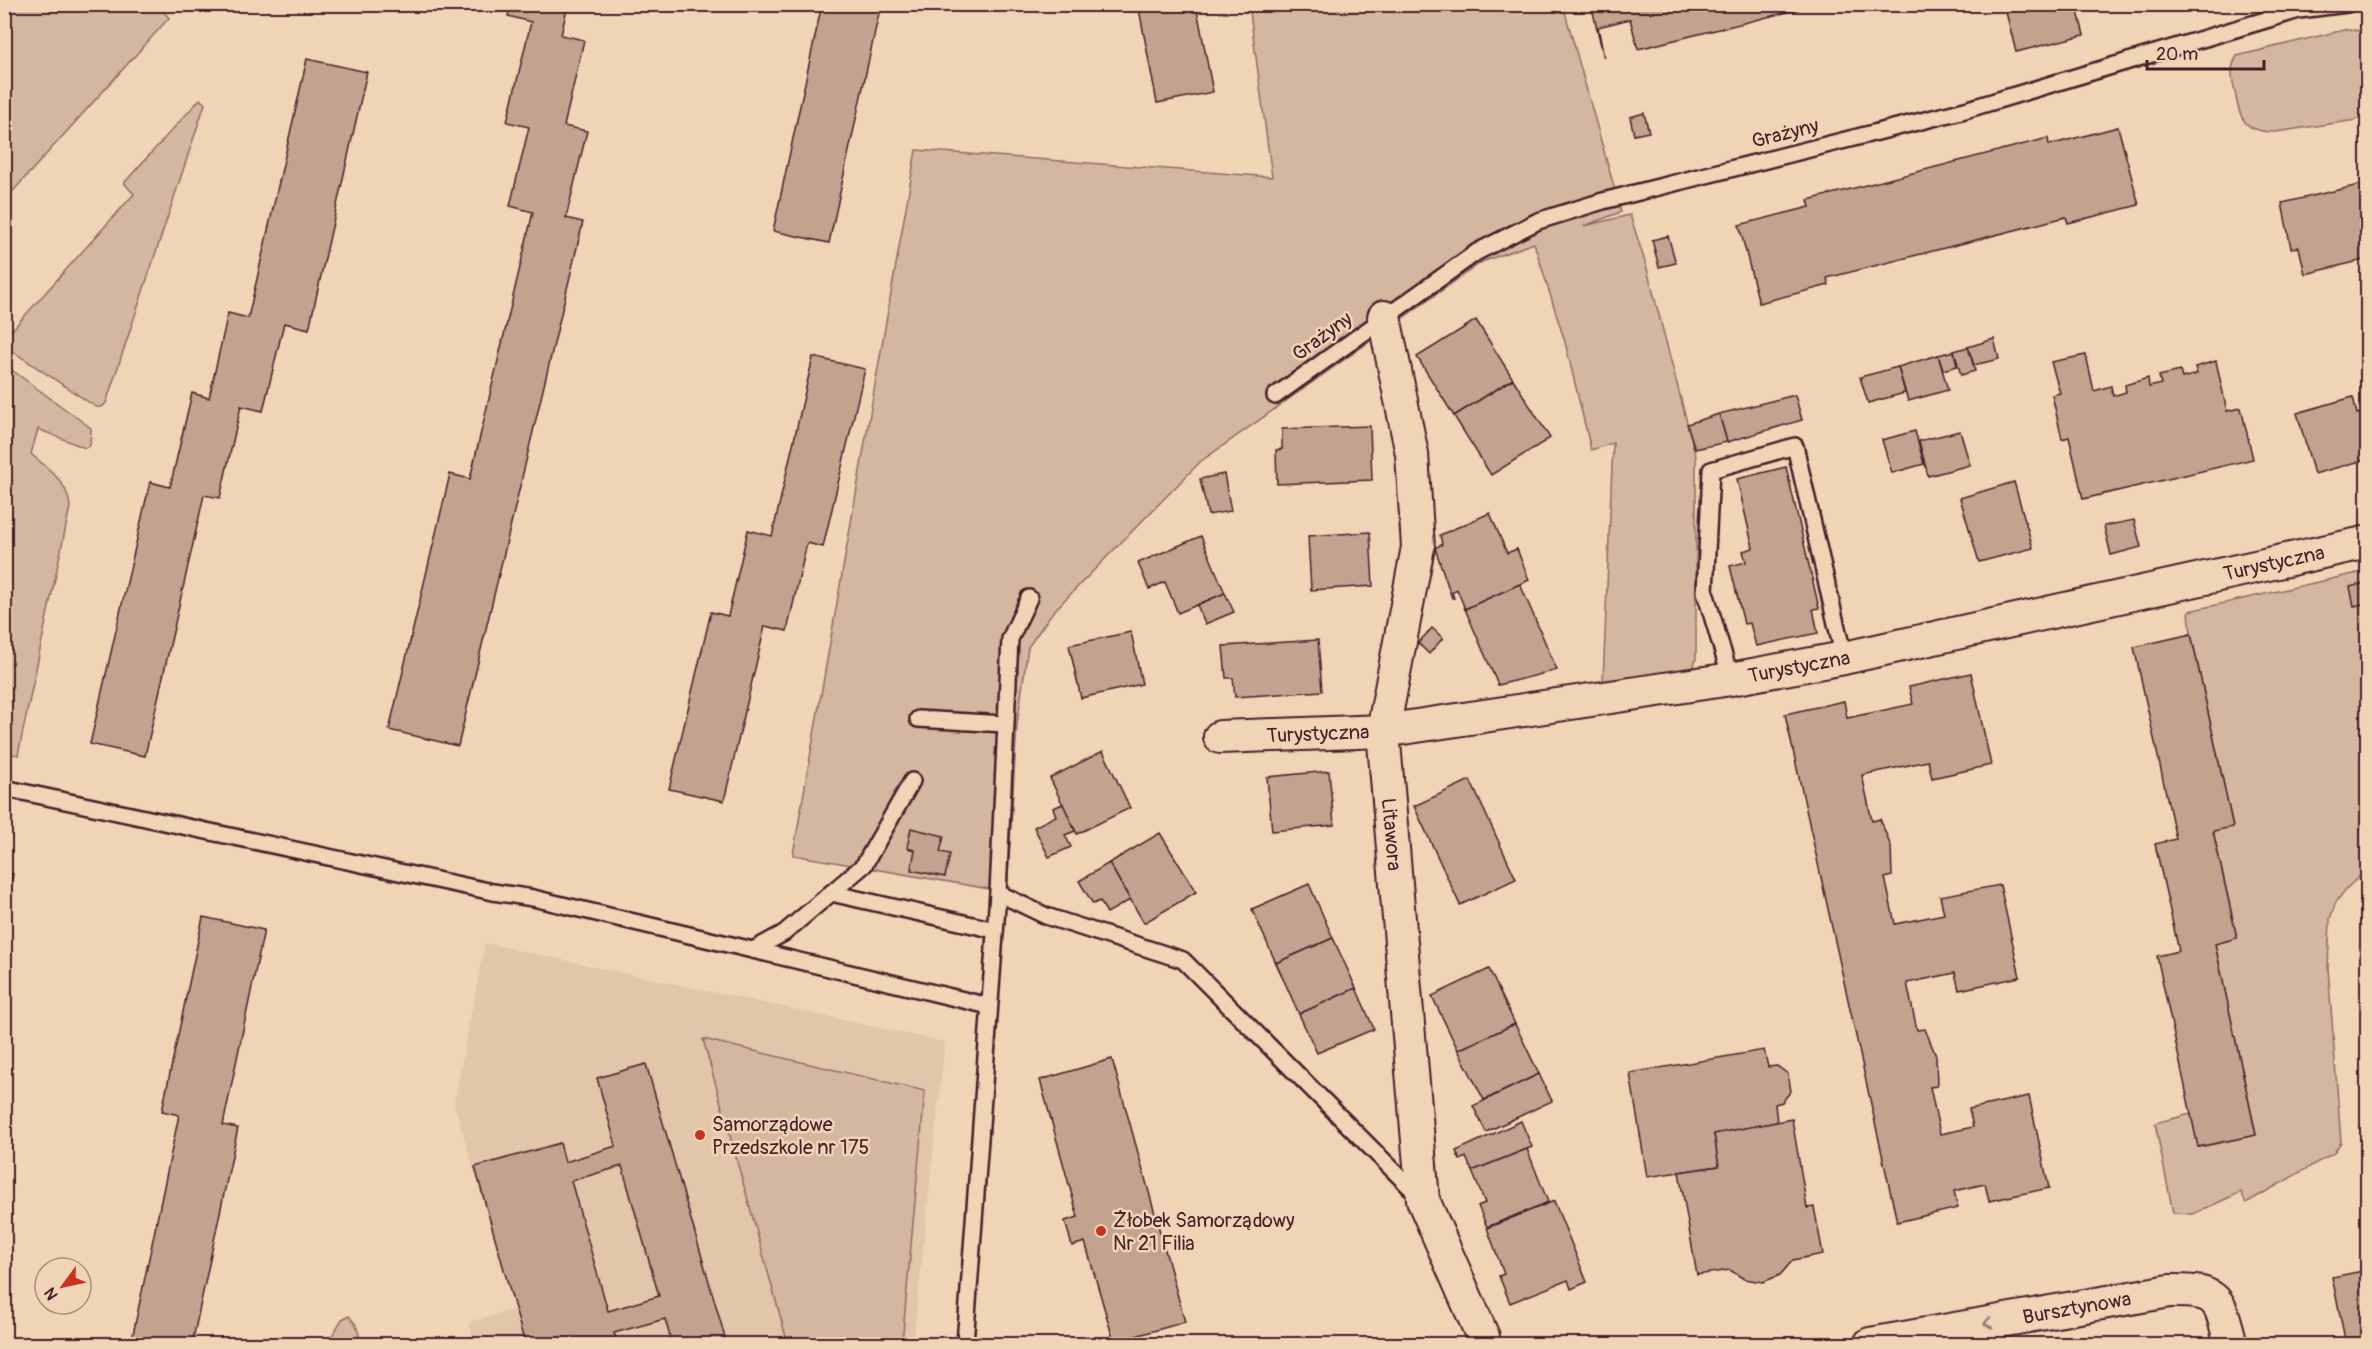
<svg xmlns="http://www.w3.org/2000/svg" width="2372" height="1349" font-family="Pangolin,sans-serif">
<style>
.built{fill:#e1c6aa}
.green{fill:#d4b7a0;stroke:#8f6b66;stroke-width:1.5}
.building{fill:#c1a38f;stroke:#4a1f2b;stroke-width:1.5;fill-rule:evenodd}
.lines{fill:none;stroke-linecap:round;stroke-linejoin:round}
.lane-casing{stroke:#4a1f2b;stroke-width:20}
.street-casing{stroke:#4a1f2b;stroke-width:36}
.lane{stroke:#efd5b6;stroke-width:15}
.street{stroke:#efd5b6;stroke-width:32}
.oneway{stroke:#9c7a70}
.poi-dot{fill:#c8321e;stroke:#efd5b6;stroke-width:2}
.labels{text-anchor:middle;stroke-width:5;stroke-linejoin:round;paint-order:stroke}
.street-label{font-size:20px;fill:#4a1f2b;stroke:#efd5b6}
.poi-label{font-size:20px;fill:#4a1f2b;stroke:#efd5b6;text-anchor:start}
</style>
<rect width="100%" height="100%" fill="#efd5b6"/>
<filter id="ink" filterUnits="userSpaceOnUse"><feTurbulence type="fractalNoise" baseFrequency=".0167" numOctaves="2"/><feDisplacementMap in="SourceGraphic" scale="12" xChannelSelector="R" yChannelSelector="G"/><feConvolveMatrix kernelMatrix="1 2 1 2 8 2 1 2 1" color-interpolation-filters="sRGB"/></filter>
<g filter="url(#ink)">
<path class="built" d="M485,943L945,1042L913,1344H475L469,1322L515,1309L454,1103Z"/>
<g class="green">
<path d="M5,4L158,5L169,18L5,200Z"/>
<path d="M1249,5H1563L1621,212L1584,226L1630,215L1646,265L1696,457V659L1692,672L1603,682L1613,443L1591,450L1565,342L1534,243L1482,262L1200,462L1052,613L1028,647L1017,725L1007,892L793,855L916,150L1272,177Z"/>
<path d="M2348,29L2359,31L2366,39L2368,110L2356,120L2276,132C2244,132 2240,120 2235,92C2232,78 2229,69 2237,56Z"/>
<path d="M200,99L205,104L106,403L102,407H96L5,346V324L12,330L134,194L124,183Z"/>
<path d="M5,365L91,428L90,445L85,448L38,429L31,454C49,470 68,481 70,507L18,755L4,753Z"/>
<path d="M2367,571V869L2346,889L2336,902L2330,919L2328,968L2341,1142L2334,1153L2246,1203L2241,1192L2193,1214L2173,1213L2155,1123L2191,1114L2199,1147L2256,1135L2215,944L2237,938L2213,831L2233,826L2191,634L2189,611Z"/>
<path d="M703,1039L925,1091L902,1344H788Z"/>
<path d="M349,1316L356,1325L362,1344H327L342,1319Z"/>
</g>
<g class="building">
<path d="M511,4H568L561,35L584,40L564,126L587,131L566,218L583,222L458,746L389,730L450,474L470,479L533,212L510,206L529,127L507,122L531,22L508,16Z"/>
<path d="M822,4H881L829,243L773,231Z"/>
<path d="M1138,4H1196L1213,92L1157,103Z"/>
<path d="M1591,4H1820L1638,49L1630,19L1598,27L1604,58Z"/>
<path d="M2004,4H2076L2084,35L2016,52Z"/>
<path d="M307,59L367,72L309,329L284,323L263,411L241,406L220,498L204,495L145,756L90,744L150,482L170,487L192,393L209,398L228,313L248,318Z"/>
<path d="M1644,113L1649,132L1634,135L1630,117Z"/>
<path d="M2118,127L2139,205L2068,223L2066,217L1827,278L1829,285L1759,303L1739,225L1810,207L1808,200L2048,138L2049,145Z"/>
<path d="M2368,183V259L2305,274L2299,247L2291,248L2282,203Z"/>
<path d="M1668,236L1676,263L1659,267L1652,240Z"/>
<path d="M1476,320L1513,379L1454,416L1417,357Z"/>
<path d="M1994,339L1999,359L1974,365L1968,347Z"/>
<path d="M1968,347L1975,371L1961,375L1954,351Z"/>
<path d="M1954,351L1957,366L1943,370L1938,355Z"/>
<path d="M1938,355L1948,390L1908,401L1898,367Z"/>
<path d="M2086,355L2094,391L2111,386L2113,396L2126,392L2125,385L2148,378L2149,387L2161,384L2159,376L2180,371L2182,378L2197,374L2195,367L2216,361L2227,411L2241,408L2253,459L2083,499L2069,437L2062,439L2052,395L2060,393L2051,362Z"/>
<path d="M813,357L865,369L823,547L807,543L787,631L765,626L724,801L669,789L711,612L728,616L748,530L772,536Z"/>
<path d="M1898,367L1905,393L1868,403L1860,377Z"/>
<path d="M1513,379L1550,438L1491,475L1454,416Z"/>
<path d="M1795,395L1802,420L1727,442L1719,414Z"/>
<path d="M2353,397L2357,414L2368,411V459L2314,474L2297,413Z"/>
<path d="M1719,414L1727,442L1695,449L1687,424Z"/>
<path d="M1370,426L1372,480L1277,484L1276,450L1282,449V429Z"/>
<path d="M1915,431L1924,464L1892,473L1882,440Z"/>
<path d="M1960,431L1970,465L1928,476L1919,441Z"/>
<path d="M1786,467L1819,608L1813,609L1818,633L1756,646L1750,623L1744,624L1730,566L1746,562L1743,551L1753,548L1737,479Z"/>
<path d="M1224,474L1231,511L1208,515L1200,479Z"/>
<path d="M2014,482L2033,548L1979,562L1960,498Z"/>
<path d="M1490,513L1507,553L1517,549L1529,580L1465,609L1457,589L1452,592L1454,598H1452L1435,548L1442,544L1440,535Z"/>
<path d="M2134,520L2141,547L2111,555L2104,526Z"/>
<path d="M1370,532L1373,586L1311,590L1308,536Z"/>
<path d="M1201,536L1225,593L1178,613L1165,582L1149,589L1138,563Z"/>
<path d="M2368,582V603L2354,606L2350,587Z"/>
<path d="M1520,584L1557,670L1498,685L1465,609Z"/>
<path d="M1225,593L1234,612L1205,624L1197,605Z"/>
<path d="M1432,628L1443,638L1429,654L1418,643Z"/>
<path d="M1131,632L1142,684L1081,698L1069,645Z"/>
<path d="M2191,634L2233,827L2213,831L2237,938L2215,944L2256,1135L2198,1147L2157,956L2179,951L2155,844L2176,839L2134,647Z"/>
<path d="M1318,640L1322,691L1235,697L1233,678H1226L1223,646Z"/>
<path d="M1971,673L1991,765L1932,778L1928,761L1862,775L1872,821L1880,819L1891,847L1892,876L1885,878L1895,924L1944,914L1940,896L2000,885L2020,977L1959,990L1955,973L1907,983L1917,1030L1925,1029L1936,1056L1937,1086L1930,1087L1940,1134L1973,1127L1969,1109L2029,1096L2049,1188L1989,1201L1985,1184L1954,1191L1958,1208L1897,1222L1785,714L1844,701L1847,718L1913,704L1909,687Z"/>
<path d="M1103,751L1130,808L1077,834L1050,778Z"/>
<path d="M1329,771L1334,825L1272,831L1267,777Z"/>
<path d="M1470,780L1516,879L1460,905L1414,806Z"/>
<path d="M1063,804L1075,831L1065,835L1071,847L1049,857L1034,827L1056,816L1053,808Z"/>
<path d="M911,828L944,836L940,852L950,854L945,877L911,870L915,850L907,848Z"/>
<path d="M1160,833L1196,892L1144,923L1109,863Z"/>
<path d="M1109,863L1130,900L1107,913L1100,901L1093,904L1079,881Z"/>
<path d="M4,872L13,874L4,914Z"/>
<path d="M1309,884L1333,938L1276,963L1252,909Z"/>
<path d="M203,917L264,930L223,1125L238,1128L192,1344H131L179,1115L162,1111Z"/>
<path d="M1333,938L1356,988L1299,1014L1276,963Z"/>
<path d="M1489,969L1515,1024L1458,1050L1432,996Z"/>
<path d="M1356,988L1374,1029L1317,1053L1299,1014Z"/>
<path d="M1515,1024L1539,1074L1484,1100L1458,1050Z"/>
<path d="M1764,1050L1768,1067L1777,1066L1788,1074L1791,1091L1782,1102L1775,1104L1777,1122L1714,1134L1719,1166L1647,1177L1630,1073Z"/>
<path d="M1112,1059L1185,1322L1114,1342L1085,1242L1072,1246L1065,1221L1078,1217L1040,1080Z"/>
<path d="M646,1064L727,1344H672L665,1319L614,1333L618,1344H525L475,1167L560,1143L565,1162L616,1146L597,1078ZM622,1166L659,1296L608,1311L571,1181Z"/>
<path d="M1539,1074L1552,1101L1486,1132L1473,1106Z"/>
<path d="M1792,1119L1807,1208L1814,1207L1823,1254L1793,1260L1780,1275L1763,1282L1744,1279L1730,1270L1697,1275L1679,1172L1719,1166L1714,1134Z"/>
<path d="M1521,1121L1532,1147L1472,1171L1466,1157L1460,1160L1456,1151Z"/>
<path d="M1527,1149L1548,1202L1487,1227L1478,1206L1485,1203L1472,1171Z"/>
<path d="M1554,1201L1587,1282L1571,1289L1568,1280L1510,1303L1499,1276L1504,1274L1487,1228Z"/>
<path d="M2368,1270V1344H2346L2332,1277Z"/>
</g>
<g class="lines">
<defs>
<g id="lane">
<path d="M1275,396L1477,252L1538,221L1603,201L1965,110L2299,10L2347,4"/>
<path d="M1731,679L1705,592L1711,470L1795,446L1844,658"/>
<path d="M918,719L1005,724"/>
<path d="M4,788L493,892L533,898L989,1006"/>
<path d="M831,893L995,930"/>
<path d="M998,893L1046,916L1183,960L1419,1196"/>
<path d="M753,950L784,933L864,865L912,781"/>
<path d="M965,1344L998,893L1010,639L1029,598"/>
</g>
<g id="street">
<path id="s1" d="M1384,317L1412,454L1418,547L1383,731L1423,1200L1483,1337V1344"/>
<path id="s2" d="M1220,737L1383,731L1731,679L1844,658L2368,542"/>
<path id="s3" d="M1870,1344L2170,1291C2221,1290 2219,1300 2231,1344"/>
</g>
</defs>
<use href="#lane" class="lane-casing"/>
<use href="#street" class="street-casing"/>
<use href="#lane" class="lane"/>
<use href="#street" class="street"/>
</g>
<defs><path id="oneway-chevron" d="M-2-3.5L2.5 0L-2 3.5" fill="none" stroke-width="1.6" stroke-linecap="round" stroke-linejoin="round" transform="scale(1.5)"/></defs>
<use class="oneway" href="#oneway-chevron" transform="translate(1988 1323) rotate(170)"/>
</g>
<g class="poi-dot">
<circle cx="700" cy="1135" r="6"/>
<circle cx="1101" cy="1231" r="6"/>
</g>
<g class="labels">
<g class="street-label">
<text transform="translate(1785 133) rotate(-14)" y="7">Grażyny</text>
<text transform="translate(1322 336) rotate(-36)" y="7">Grażyny</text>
<text dy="7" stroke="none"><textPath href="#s2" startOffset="1070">Turystyczna</textPath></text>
<text dy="7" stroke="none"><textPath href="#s2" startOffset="584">Turystyczna</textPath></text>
<text dy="7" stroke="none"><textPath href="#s2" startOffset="98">Turystyczna</textPath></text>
<text dy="7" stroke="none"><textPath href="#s1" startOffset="524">Litawora</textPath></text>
<text dy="7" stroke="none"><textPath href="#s3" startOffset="210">Bursztynowa</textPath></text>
</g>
<g class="poi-label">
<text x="712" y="1131">Samorządowe<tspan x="712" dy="23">Przedszkole nr 175</tspan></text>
<text x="1113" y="1227">Żłobek Samorządowy<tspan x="1113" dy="23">Nr 21 Filia</tspan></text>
</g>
</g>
<rect width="2372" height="1349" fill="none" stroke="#efd5b6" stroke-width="24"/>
<rect x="12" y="12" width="2348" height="1325" fill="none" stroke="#4a1f2b" stroke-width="2" filter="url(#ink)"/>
<g transform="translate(63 1286) rotate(237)"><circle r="28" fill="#efd5b6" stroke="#ad8c7e" stroke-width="1.5"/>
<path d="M0-4.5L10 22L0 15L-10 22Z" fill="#c8321e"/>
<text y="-9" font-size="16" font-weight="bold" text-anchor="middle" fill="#4a1f2b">N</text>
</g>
<path d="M2147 60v9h117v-9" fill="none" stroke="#4a1f2b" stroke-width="3"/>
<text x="2156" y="60" font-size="18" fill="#4a1f2b" stroke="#efd5b6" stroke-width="4.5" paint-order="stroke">20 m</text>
</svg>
